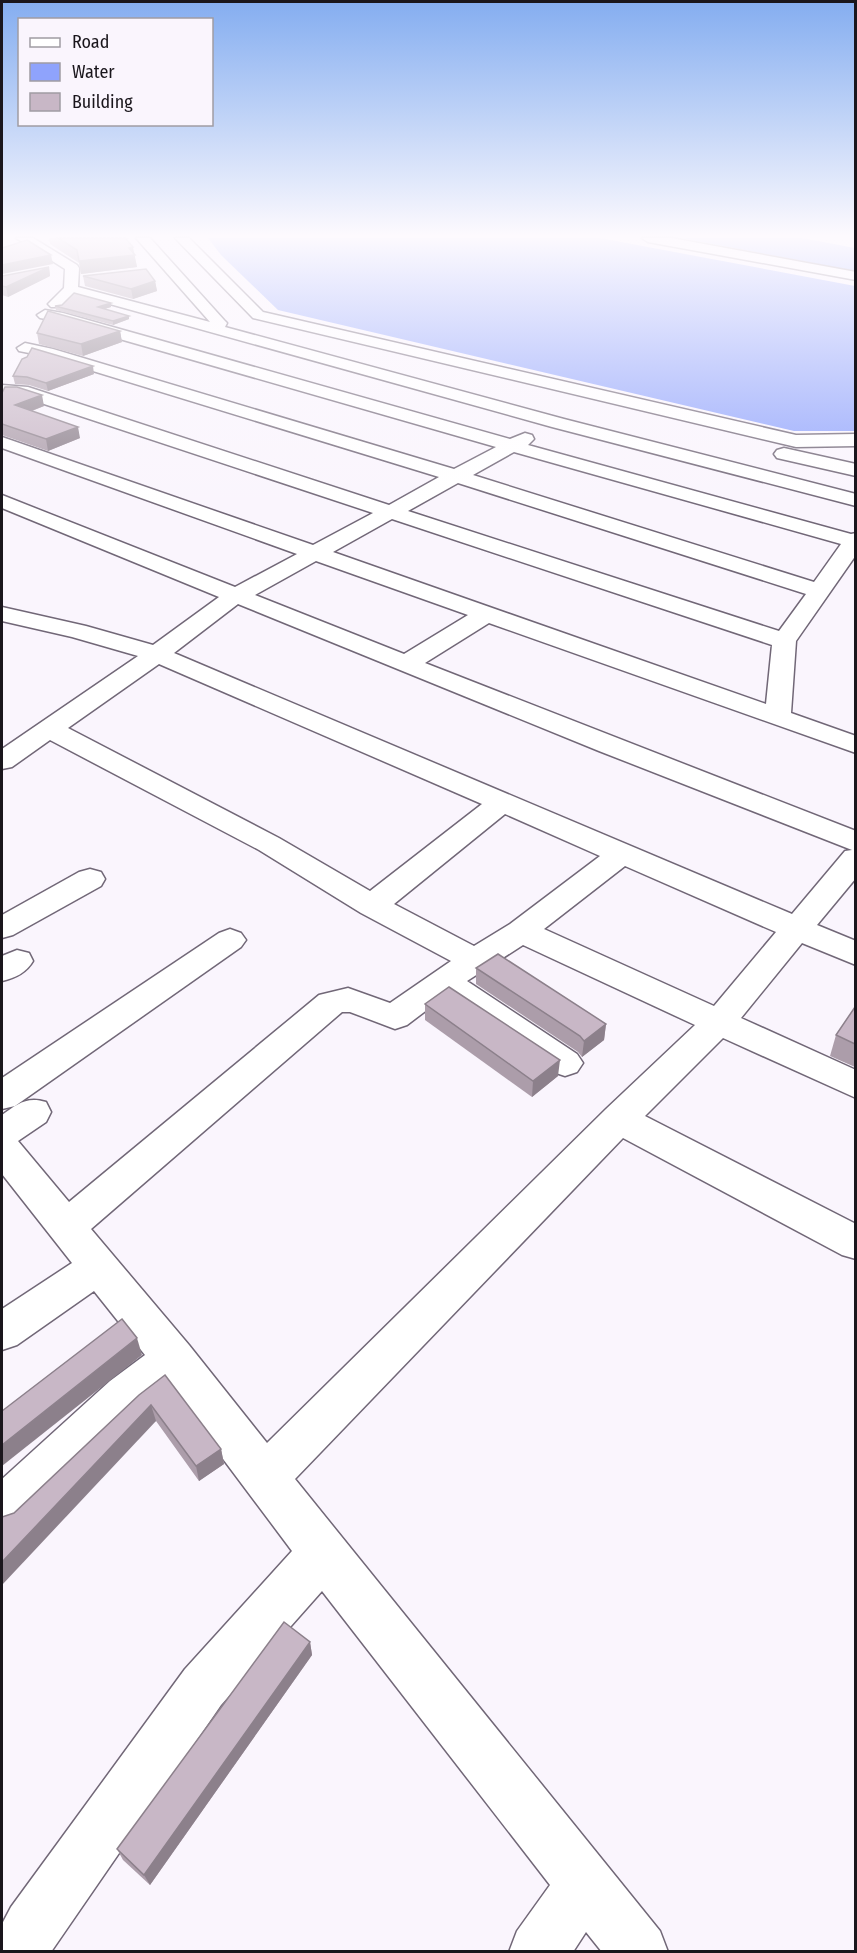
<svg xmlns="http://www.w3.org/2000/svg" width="857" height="1953" font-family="'Fira Sans Condensed',sans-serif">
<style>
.water{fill:#8fa3fc}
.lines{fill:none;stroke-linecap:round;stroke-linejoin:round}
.minor-casing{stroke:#716777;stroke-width:3}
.minor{fill:#fff;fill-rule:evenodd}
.wall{fill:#ac9daa}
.shaded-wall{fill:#8c808b}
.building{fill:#c8b7c6;stroke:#8c808b;stroke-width:1.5}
</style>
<rect width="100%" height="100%" fill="#faf5fd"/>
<g class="water">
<path d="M208,238H600L855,286V431H794L278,310L221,255Z"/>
<path d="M681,238H802L855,248V271Z"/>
</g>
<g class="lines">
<defs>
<g id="minor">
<path d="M16,238H33L77,265L79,268L78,287L210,322L136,238H150L224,320L227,323L225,327L564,419L856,494V506L552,427L74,294L61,307H51L48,304L64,288L65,269Z"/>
<path d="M175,238H189L263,312L796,435L856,434V446L796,447L253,318Z"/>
<path d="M642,238H671L856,272V280L648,242Z"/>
<path d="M45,310L63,313L510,439L525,433L532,435L534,439L528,445L851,534L856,533V555L796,641L791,713L856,736V753L489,623L425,663L856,831V878L817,925L856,941V965L802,943L741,1018L856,1070V1098L723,1038L645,1116L856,1224V1259L842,1255L623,1138L295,1479L660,1931L668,1952H602L586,1932L573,1952H509L517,1931L550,1885L322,1591L221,1705L51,1952H2V1924L11,1907L185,1669L292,1551L170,1388L142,1409L19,1526L2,1533V1479L110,1381L145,1355L94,1291L17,1345L2,1350V1309L72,1263L2,1174V1115C17,1104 27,1096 46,1102L51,1112L46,1122L18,1141L69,1202L319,995L348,988L390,1003L451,961L361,913L259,850L50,740L12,767L2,769V749L138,656L72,637L2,621V607L86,626L153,645L219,597L2,508V495L235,587L297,554L2,448V437L313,545L373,513L20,396L2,395V385L28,387L389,505L439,477L44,356L19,351L17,348L25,343L53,349L454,469L496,447L57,321L40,318L37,315ZM514,452L841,544L814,582L473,475ZM458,483L806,594L779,631L408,511ZM392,519L772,645L766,704L333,552ZM316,561L468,615L404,654L255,595ZM238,604L599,751L852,850L845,851L792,914L174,653ZM159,664L482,804L370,891L279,838L68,728ZM505,814L600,856L510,924L474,946L394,904ZM625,866L776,932L714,1006L544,929ZM523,945L695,1025L606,1109L267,1443L189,1345L91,1229L342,1012H350L395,1029L407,1025L444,997L553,1072L565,1076L577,1072L583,1063L577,1054L467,981Z"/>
<path d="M784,448L856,464V476L777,458L774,454L777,450Z"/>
<path d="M90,869L101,872L105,879L101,886L13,935L2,938V915L79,872Z"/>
<path d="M230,929L241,933L246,940L241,947L15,1106L2,1109V1078L219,933Z"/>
<path d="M17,950L29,953L33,961C26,973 15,978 2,981V956Z"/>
</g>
</defs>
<use href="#minor" class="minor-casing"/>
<use href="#minor" class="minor"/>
</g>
<g class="wall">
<path d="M49,238H130L127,240L134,254L137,267L81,274L79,263L50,244Z"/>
<path d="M49,267L50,276L8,297L2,295V276Z"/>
<path d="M83,276L155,281L157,291L133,299L85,286Z"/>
<path d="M55,306L111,307L104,309L129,319L113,325L56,310Z"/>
<path d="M120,331L122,342L83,356L39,344L37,333Z"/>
<path d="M94,374L48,391L29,385L15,384L13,376Z"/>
<path d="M2,393L44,406L32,411L80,438L48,451L2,435Z"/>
<path d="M476,968L606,1024L604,1040L582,1057L578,1052L476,984Z"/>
<path d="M425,1004L558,1076L532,1097L425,1020Z"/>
<path d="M855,1007V1067L830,1056L836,1035Z"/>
<path d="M139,1395L221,1449L224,1464L199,1481L156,1421L14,1513Z"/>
<path d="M310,1642L312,1655L150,1885L123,1860L117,1849Z"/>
</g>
<g class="shaded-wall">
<path d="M133,247L137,267L81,274L79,261Z"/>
<path d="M51,255L53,264L2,274V265Z"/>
<path d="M49,267L50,276L8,297L6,287Z"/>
<path d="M155,281L157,291L133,299L131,289Z"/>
<path d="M111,303V307L98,311V307Z"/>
<path d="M129,316V319L113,325V321Z"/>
<path d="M120,331L122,342L83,356L81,344Z"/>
<path d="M93,366L94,374L48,391L46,383Z"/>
<path d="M42,395L44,406L18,416L15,405Z"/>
<path d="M78,427L80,438L48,451L46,439Z"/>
<path d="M606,1024L604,1040L582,1057L584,1041Z"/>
<path d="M560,1060L558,1076L532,1097L533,1081Z"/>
<path d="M137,1338L142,1355L2,1466V1445Z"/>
<path d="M151,1405L156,1421L2,1585V1562Z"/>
<path d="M221,1449L224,1464L199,1481L196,1466Z"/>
<path d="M310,1642L312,1655L150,1885L144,1875Z"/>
</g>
<g class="building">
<path d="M58,238H125L133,247L129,248L135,255L79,261L77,250Z"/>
<path d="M27,240L51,255L2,265V248Z"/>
<path d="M49,267L6,287L2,286V276Z"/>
<path d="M146,269L155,281L131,289L83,276Z"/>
<path d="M74,293L111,303L98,307L129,316L113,321L55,306L62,305Z"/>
<path d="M48,311L120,331L81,344L37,333Z"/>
<path d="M32,348L93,366L46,383L27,377L13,376L22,359L27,357Z"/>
<path d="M5,387H17L42,395L15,405L78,427L46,439L2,424V393Z"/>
<path d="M498,954L606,1024L584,1041L580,1036L476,968Z"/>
<path d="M449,987L560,1060L533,1081L425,1004Z"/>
<path d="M855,1007V1044L836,1035Z"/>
<path d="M122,1319L137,1338L2,1445V1411Z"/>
<path d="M165,1375L221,1449L196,1466L151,1405L2,1562V1517L14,1513L139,1395Z"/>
<path d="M284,1622L310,1642L144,1875L117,1849Z"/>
</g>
<linearGradient id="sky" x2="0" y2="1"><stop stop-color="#84adf0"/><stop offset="0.46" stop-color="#fdfafe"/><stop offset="1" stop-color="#fdfafe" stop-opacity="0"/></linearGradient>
<rect width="857" height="512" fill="url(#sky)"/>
<rect width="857" height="1953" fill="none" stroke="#1a161c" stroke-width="6"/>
<rect x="18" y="18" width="195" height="108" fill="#faf5fd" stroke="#a09ca3" stroke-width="1.5"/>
<rect x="30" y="38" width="30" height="9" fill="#ffffff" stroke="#a09ca3" stroke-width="1.5"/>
<text x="72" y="48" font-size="18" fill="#1a161c">Road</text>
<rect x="30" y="63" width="30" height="18" fill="#8fa3fc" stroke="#a09ca3" stroke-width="1.5"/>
<text x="72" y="78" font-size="18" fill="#1a161c">Water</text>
<rect x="30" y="93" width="30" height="18" fill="#c8b7c6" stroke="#a09ca3" stroke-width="1.5"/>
<text x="72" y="108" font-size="18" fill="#1a161c">Building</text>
</svg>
